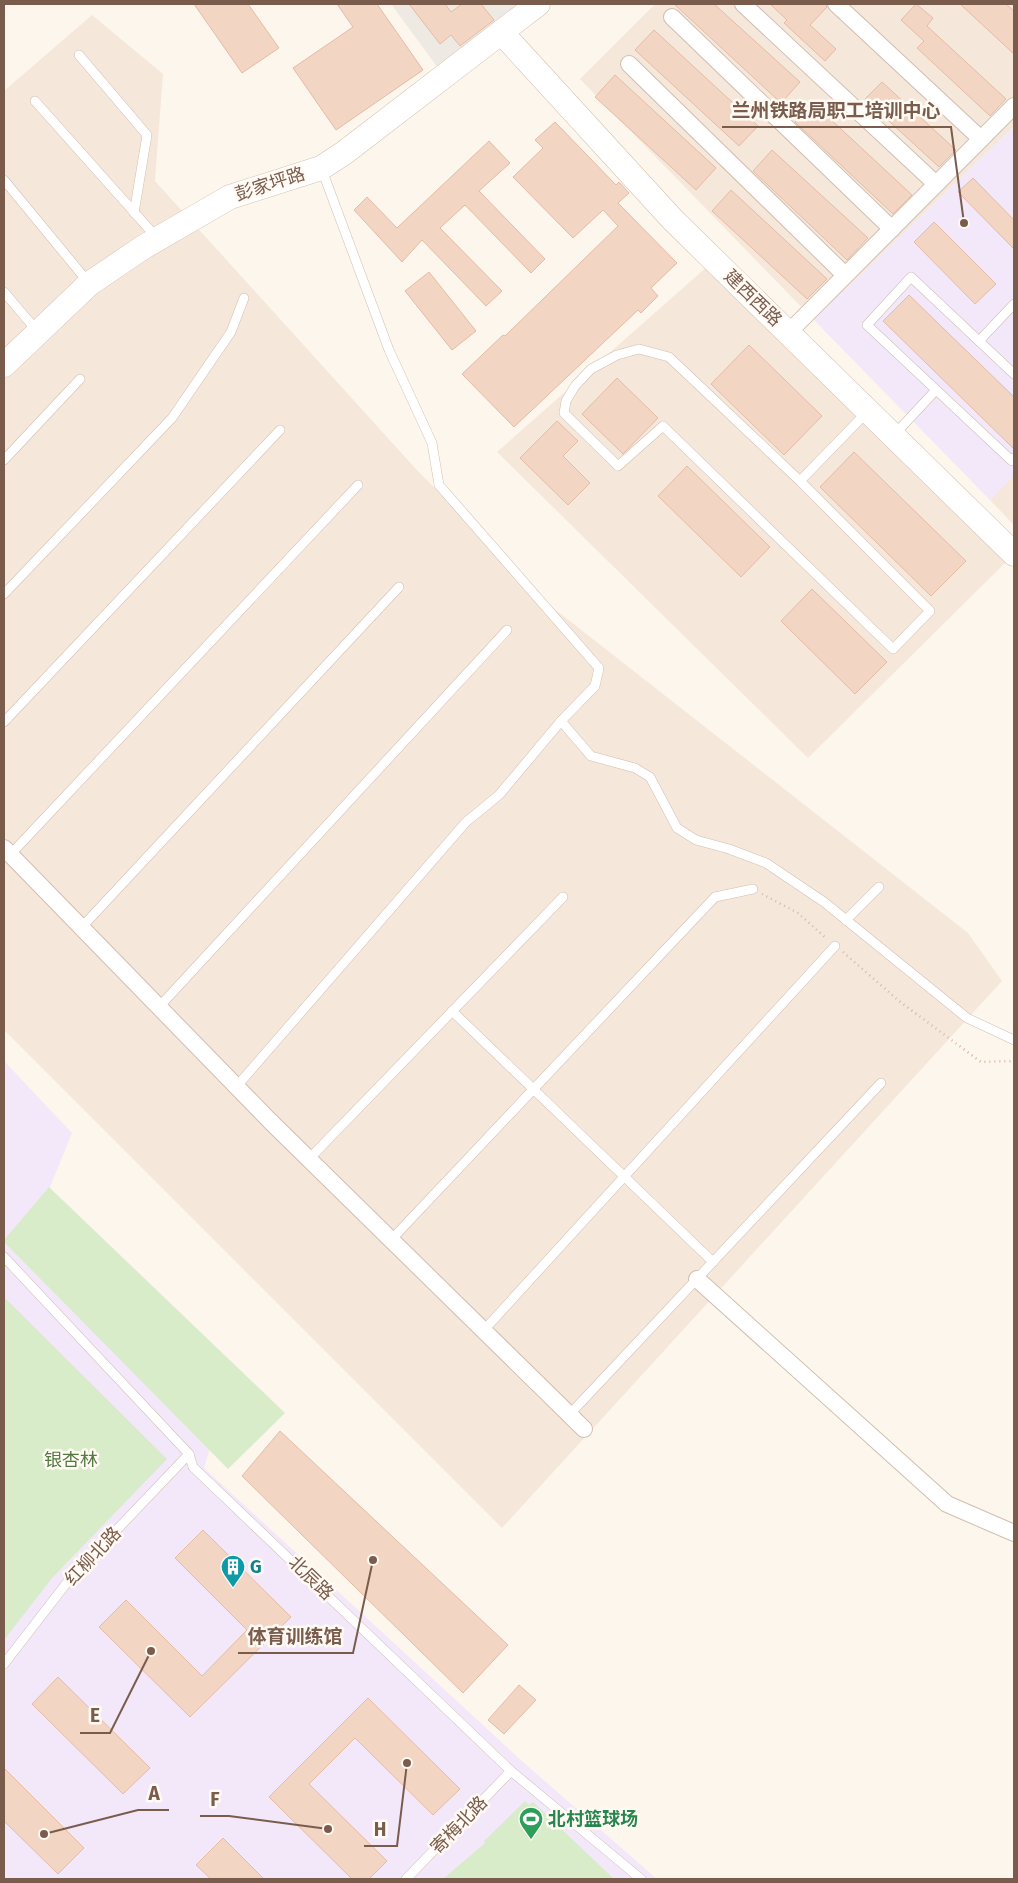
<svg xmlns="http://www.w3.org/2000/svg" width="1018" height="1883" font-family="'Fira Sans','Noto Sans SC',sans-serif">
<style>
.residential{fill:#f5e8da}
.industrial{fill:#efe9e4}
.education{fill:#f3e8fa}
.green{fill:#d8ecc9}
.building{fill:#f3d5c3;stroke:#e6bba3}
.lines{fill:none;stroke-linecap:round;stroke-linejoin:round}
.lane-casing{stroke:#d1beb0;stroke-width:10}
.street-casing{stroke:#d1beb0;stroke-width:18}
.secondary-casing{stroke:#d6c0b0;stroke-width:25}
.path{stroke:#d9b8a5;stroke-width:2.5;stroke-dasharray:1 4;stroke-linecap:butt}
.lane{stroke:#fff;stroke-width:9}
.street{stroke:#fff;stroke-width:16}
.secondary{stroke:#fff;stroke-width:24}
.labels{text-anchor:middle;stroke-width:5;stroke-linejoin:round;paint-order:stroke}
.street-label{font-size:18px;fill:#7a5c4d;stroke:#fffaf3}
.park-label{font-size:18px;fill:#537a41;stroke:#fffaf3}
.culture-label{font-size:18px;font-weight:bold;fill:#0d838f;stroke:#fffaf3;text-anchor:start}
.leisure-label{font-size:18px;font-weight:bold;fill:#27864d;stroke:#fffaf3;text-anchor:start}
.leader{fill:none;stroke:#7a5c4d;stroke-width:2}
.callout-dot{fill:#7a5c4d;stroke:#fffaf3;stroke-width:2}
.callout-label{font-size:19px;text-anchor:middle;font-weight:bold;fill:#7a5c4d;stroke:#fffaf3;stroke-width:5;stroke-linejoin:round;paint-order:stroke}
</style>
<rect width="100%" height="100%" fill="#fdf6ec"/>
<g class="residential">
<path d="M655,4H1014V126L814,320L580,79Z"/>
<path d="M92,15L163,74L155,181L415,468L552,607L968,933L1002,981L502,1528L4,1030V91Z"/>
<path d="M709,265L1006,562L808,758L497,452Z"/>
<path d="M1014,475V525L990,500Z"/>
</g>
<path class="industrial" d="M391,4H517L438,68Z"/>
<g class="education">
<path d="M1014,126V475L990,500L814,320Z"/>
<path d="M4,1061L72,1133L50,1187L16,1243L211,1445L204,1468L523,1762L657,1879H4Z"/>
</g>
<g class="green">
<path d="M49,1187L285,1413L228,1469L4,1242V1240Z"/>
<path d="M4,1297L167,1459L52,1578L4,1640Z"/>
<path d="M525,1801L529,1805L533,1802L614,1879H443L485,1843L484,1841Z"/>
</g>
<g class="building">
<path d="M194,4H248L279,48L242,73Z"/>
<path d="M337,4H377L423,70L336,130L293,68L353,27Z"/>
<path d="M409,4H445L451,12L462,4H481L494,20L460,46L451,35L440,44Z"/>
<path d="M674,4H714L800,82L781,103Z"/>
<path d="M770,4H826L827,7L810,25L836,49L825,61L784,23L787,20Z"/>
<path d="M916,4L933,18L927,26L1006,99L990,116L917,48L924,41L901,20Z"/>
<path d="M960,4H1006L1014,11V54Z"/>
<path d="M654,30L758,126L739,146L635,50Z"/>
<path d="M615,75L716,168L696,190L595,97Z"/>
<path d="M882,82L956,150L939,167L865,99Z"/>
<path d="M813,103L912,195L893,214L795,122Z"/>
<path d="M555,122L616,185L619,182L629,193L618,203L677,263L651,288L658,296L641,313L638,310L514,427L462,374L503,335L505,336L618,226L603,210L573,238L513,177L543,148L535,140Z"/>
<path d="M489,141L510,163L479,191L545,259L531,273L465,205L440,228L502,291L486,306L422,240L402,262L354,210L367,197L397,228Z"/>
<path d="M772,150L868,238L847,260L753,171Z"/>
<path d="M973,178L1014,220V249L958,192Z"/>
<path d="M731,190L827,279L807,299L712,211Z"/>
<path d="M934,222L996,284L975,304L914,242Z"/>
<path d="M429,272L476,331L452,350L405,291Z"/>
<path d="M909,295L1014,397V449L883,321Z"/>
<path d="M749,345L822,416L784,455L711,384Z"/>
<path d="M617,378L658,418L623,454L582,414Z"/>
<path d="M557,421L578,441L563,456L590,483L568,505L520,458Z"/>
<path d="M854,452L966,561L931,596L820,487Z"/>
<path d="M687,466L770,547L741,577L658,496Z"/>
<path d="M812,589L887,662L855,694L781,621Z"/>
<path d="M280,1431L508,1645L463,1693L242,1476Z"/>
<path d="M203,1530L291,1617L190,1717L99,1627L126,1600L202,1676L247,1630L175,1558Z"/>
<path d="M58,1677L150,1768L123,1794L32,1704Z"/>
<path d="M519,1685L536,1700L504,1734L488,1720Z"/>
<path d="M368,1698L460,1789L433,1815L355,1738L309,1784L387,1861L369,1879H352L269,1797Z"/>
<path d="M4,1768L84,1848L58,1874L4,1821Z"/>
<path d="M223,1838L264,1879H211L196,1865Z"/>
</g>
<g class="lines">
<defs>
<g id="lane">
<path d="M79,55L147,135L134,213"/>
<path d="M35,101L158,239"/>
<path d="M4,180L88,282"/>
<path d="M4,292L38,332"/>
<path d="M979,341L1014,304"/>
<path d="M1014,374L911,277L867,325L1012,461L1014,458"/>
<path d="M894,435L936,390"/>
<path d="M4,460L80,379"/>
<path d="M800,481L930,611L893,649L663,426L618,466L564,413L566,401L575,386L591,369L617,355L639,349L669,357L800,481L868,411"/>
<path d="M4,594L172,418L231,332L244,298"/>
<path d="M561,721L591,756L635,768L650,777L677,828L696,840L729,849L766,863L824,902L967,1018L1014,1040"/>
<path d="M4,722L280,430"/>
<path d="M10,855L358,485"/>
<path d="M846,920L879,887"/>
<path d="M81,928L399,587"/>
<path d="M159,1007L507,630"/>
<path d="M452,1011L713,1262"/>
<path d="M237,1086L466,822L499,795L561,721L595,686L599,668L439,485L432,443L389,350L322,170"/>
<path d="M309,1159L563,897"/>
<path d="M391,1240L715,897L753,889"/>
<path d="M4,1257L189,1454L193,1467L511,1771L641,1879"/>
<path d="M484,1330L835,946"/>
<path d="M570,1414L881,1083"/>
<path d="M4,1664L69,1580L189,1454"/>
<path d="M406,1879L511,1771"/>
</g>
<g id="street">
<path d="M743,4L936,184"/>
<path d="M836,4L981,139"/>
<path d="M672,17L892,229"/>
<path d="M629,64L845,275"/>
<path d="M788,333L1014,106"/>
<path d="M4,848L270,1121L584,1429"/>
<path d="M697,1279L947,1504L1014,1533"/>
</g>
<g id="secondary">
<path d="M501,32L673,220L1014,554"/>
<path d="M4,365L89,284L142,248L230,197L321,168L344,153L538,4"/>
</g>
</defs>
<use href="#lane" class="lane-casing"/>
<use href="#street" class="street-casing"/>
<use href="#secondary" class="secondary-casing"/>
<g class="path">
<path d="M762,894L798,913L827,939"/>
<path d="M843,952L899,1001L981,1062L1010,1061L1014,1058"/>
</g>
<use href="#lane" class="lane"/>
<use href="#street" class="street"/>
<use href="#secondary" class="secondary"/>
</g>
<defs>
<symbol id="building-pin" viewBox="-11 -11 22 30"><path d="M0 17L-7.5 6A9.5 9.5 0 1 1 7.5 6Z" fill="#0f9aa8" stroke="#fffaf3"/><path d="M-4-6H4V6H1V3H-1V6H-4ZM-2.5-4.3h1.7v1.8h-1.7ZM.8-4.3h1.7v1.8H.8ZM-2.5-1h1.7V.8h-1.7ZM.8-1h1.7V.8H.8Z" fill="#fff"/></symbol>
<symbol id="stadium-pin" viewBox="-11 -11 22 30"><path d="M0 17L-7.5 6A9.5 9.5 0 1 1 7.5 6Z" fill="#2e9e5b" stroke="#fffaf3"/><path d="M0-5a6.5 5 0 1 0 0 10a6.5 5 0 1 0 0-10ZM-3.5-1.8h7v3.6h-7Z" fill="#fff"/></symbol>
</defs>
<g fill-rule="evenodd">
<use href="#building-pin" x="219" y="1553" width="28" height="38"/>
<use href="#stadium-pin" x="517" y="1805" width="28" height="38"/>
</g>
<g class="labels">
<g class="street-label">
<text transform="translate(270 184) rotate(-18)" y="6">彭家坪路</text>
<text transform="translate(753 298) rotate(44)" y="6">建西西路</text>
<text transform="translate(93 1556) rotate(-47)" y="6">红柳北路</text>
<text transform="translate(311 1578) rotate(44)" y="6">北辰路</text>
<text transform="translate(459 1825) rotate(-46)" y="6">寄梅北路</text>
</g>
<g class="park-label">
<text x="71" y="1466">银杏林</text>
</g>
<g class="culture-label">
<text x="250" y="1573">G</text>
</g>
<g class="leisure-label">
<text x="548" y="1825">北村篮球场</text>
</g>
</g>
<path class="leader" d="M964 223L951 127H722M373 1560L353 1653H238M151 1651L110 1733H80M44 1834L138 1810H169M328 1829L229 1816H200M407 1763L397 1846H364"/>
<g class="callout-dot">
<circle cx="964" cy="223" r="5"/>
<circle cx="373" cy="1560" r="5"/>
<circle cx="151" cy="1651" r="5"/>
<circle cx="44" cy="1834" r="5"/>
<circle cx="328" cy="1829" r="5"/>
<circle cx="407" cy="1763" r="5"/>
</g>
<g class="callout-label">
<text x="836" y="117">兰州铁路局职工培训中心</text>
<text x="295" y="1643">体育训练馆</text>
<text x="95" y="1722">E</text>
<text x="154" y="1800">A</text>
<text x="215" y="1806">F</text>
<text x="380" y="1836">H</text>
</g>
<rect width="1018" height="1883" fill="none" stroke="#7a5c4d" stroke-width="10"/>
</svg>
